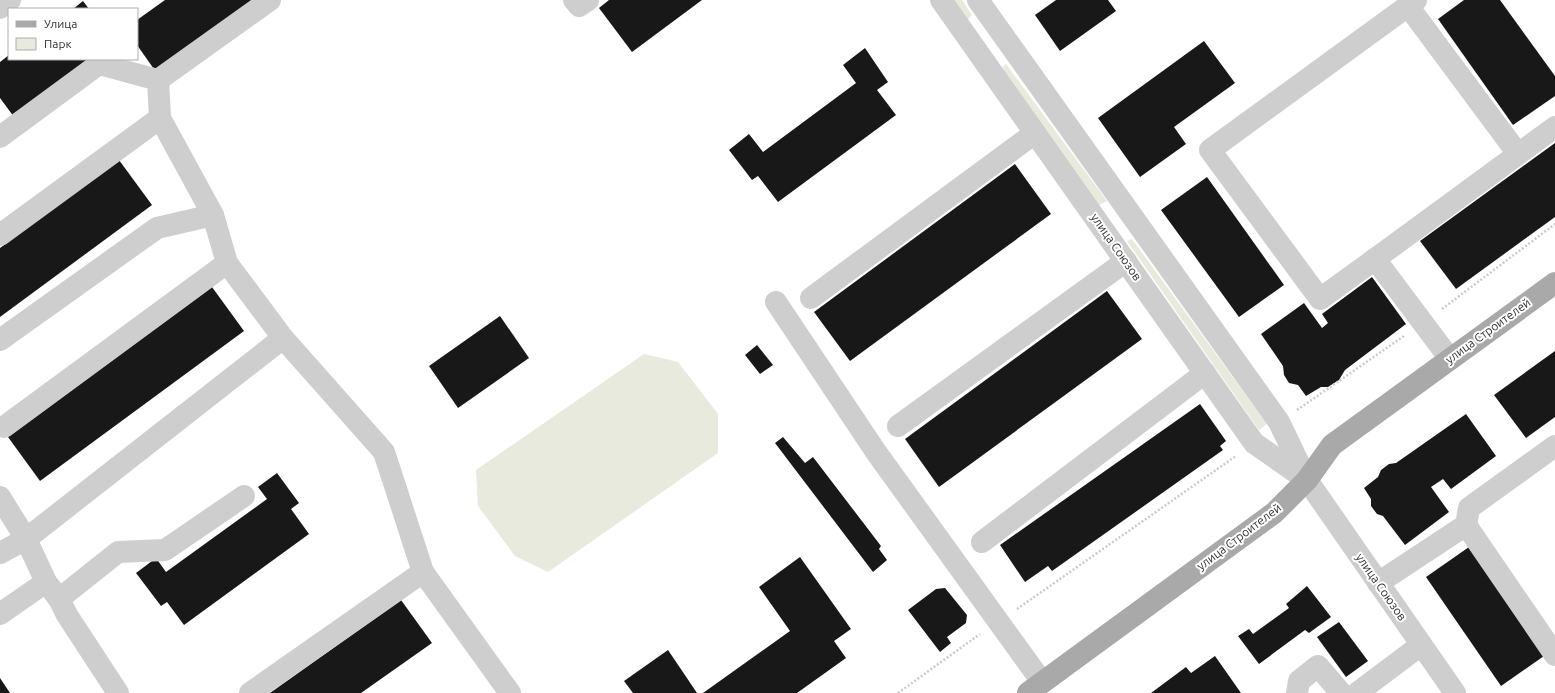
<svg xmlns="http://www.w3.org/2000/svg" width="1555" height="693" font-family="Ubuntu,sans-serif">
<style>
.green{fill:#e7eadd}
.building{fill:#181818}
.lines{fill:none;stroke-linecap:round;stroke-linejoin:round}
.path{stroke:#cbcbcb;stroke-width:2.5;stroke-dasharray:2 2;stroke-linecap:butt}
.minor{stroke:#cecece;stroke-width:22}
.major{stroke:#a9a9a9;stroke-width:22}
.labels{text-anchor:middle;stroke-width:4;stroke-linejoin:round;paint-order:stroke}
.street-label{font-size:12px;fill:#313131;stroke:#fff}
</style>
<rect width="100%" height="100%" fill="#fff"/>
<g class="green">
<path d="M951,0H962L972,15L966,22Z"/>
<path d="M1006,64L1107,201L1099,205L1001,69Z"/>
<path d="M1132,239L1267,424L1259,430L1127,241Z"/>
<path d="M644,354L678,362L718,414V453L548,572L515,556L478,506L476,470Z"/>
</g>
<g class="building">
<path d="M165,0H254L156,72L137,45V20Z"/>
<path d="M609,0H702L632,52L599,8Z"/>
<path d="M1056,0H1108L1116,11L1060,51L1035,15Z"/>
<path d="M1464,0H1500L1555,76V96L1513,125L1438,19Z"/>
<path d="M83,1L89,9H73Z"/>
<path d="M1204,41L1235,83L1174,127L1186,144L1140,177L1098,118Z"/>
<path d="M865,48L888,82L877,90L896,115L778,202L758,176L752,180L729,150L749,134L763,152L856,83L843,65Z"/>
<path d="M9,55V59H94L14,117L0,98V62Z"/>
<path d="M1555,143V217L1456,289L1420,241Z"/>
<path d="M119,160L152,205L0,317V248Z"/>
<path d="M1015,164L1051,214L850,361L814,312Z"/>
<path d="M1207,177L1284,285L1239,317L1161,210Z"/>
<path d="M1372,277L1406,324L1345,370L1339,380L1328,387H1321L1306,396L1298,385L1289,383L1284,375L1283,366L1261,334L1304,303L1322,328L1328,323L1322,314Z"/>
<path d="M212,287L244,331L40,481L8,437Z"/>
<path d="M1107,291L1142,339L939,487L905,439Z"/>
<path d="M500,316L529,358L458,408L429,366Z"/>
<path d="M757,345L773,365L760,374L745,355Z"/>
<path d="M1555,351V417L1526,438L1494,395Z"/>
<path d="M1200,404L1226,441L1220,446L1223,450L1052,571L1048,566L1025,582L1000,545Z"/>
<path d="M1466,414L1496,456L1451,489L1443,479L1431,487L1449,512L1405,545L1383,516L1377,514L1371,506V499L1364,488L1378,477L1381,470L1389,464L1396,463Z"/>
<path d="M783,437L805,463L813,457L881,546L879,549L887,560L873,572L775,443Z"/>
<path d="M277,473L299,503L291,509L309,534L184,625L167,602L161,606L136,573L156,558L166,572L267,499L258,487Z"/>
<path d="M1469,547L1544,656L1501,686L1426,577Z"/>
<path d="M800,557L851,629L834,641L846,658L797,693H703L790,631L759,587Z"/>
<path d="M1307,586L1331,617L1309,633L1305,630L1259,664L1238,636L1249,629L1253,634L1289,608L1286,604Z"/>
<path d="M945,588L967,615L966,623L947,637L951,643L940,652L908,610L936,589Z"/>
<path d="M401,600L432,643L361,693H270Z"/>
<path d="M1339,622L1368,661L1346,677L1317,637Z"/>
<path d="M668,650L697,693H633L624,681Z"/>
<path d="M1215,656L1241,693H1151L1186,667L1191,673Z"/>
<path d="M0,678L10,693H0Z"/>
</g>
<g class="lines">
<g class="path">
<path d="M1442,309L1555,224"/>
<path d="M1297,410L1404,336"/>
<path d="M1017,609L1236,456"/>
<path d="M898,693L980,634"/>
</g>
<g class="minor">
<path d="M574,0L579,6L588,0"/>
<path d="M941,0L1254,443L1304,478"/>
<path d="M978,0L1279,422L1307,480L1455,693"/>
<path d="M1416,0L1210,150L1320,299L1375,259L1450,359"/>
<path d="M1408,6L1518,154"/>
<path d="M0,8L10,0"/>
<path d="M158,80L270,0"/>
<path d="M0,137L99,64L158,80L160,118L213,215"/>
<path d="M0,235L160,118"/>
<path d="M1375,259L1555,127"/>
<path d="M811,298L1035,133"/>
<path d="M776,302L876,452L1042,682"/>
<path d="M0,340L157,228L213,215L227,263L283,338"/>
<path d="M898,426L1126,261"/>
<path d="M4,427L227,263"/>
<path d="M0,497L26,539L46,582L59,599L67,615L118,693"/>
<path d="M1466,525L1469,508L1555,446"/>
<path d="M982,542L1205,373"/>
<path d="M0,553L26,539L283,338L384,452L423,572L510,693"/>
<path d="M1378,583L1466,525L1555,655"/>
<path d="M59,599L118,552L165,550L244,496"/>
<path d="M0,614L46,582"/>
<path d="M250,693L423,572"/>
<path d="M1297,693L1299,681L1318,666L1341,693"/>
<path d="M1357,693L1421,645"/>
</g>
<path class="major" d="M1028,693L1274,513L1307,480L1332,445L1555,283"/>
</g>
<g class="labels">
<g class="street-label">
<text transform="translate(1116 247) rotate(55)" y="4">улица Союзов</text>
<text transform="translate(1488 331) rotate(-36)" y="4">улица Строителей</text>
<text transform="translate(1239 537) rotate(-37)" y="4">улица Строителей</text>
<text transform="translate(1381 587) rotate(55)" y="4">улица Союзов</text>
</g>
</g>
<rect x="8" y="8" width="130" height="52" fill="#ffffff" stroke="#adadad"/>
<rect x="16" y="21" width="20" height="6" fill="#a9a9a9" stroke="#adadad"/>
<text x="44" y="28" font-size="12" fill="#313131">Улица</text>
<rect x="16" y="38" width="20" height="12" fill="#e7eadd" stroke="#adadad"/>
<text x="44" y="48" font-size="12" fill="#313131">Парк</text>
</svg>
